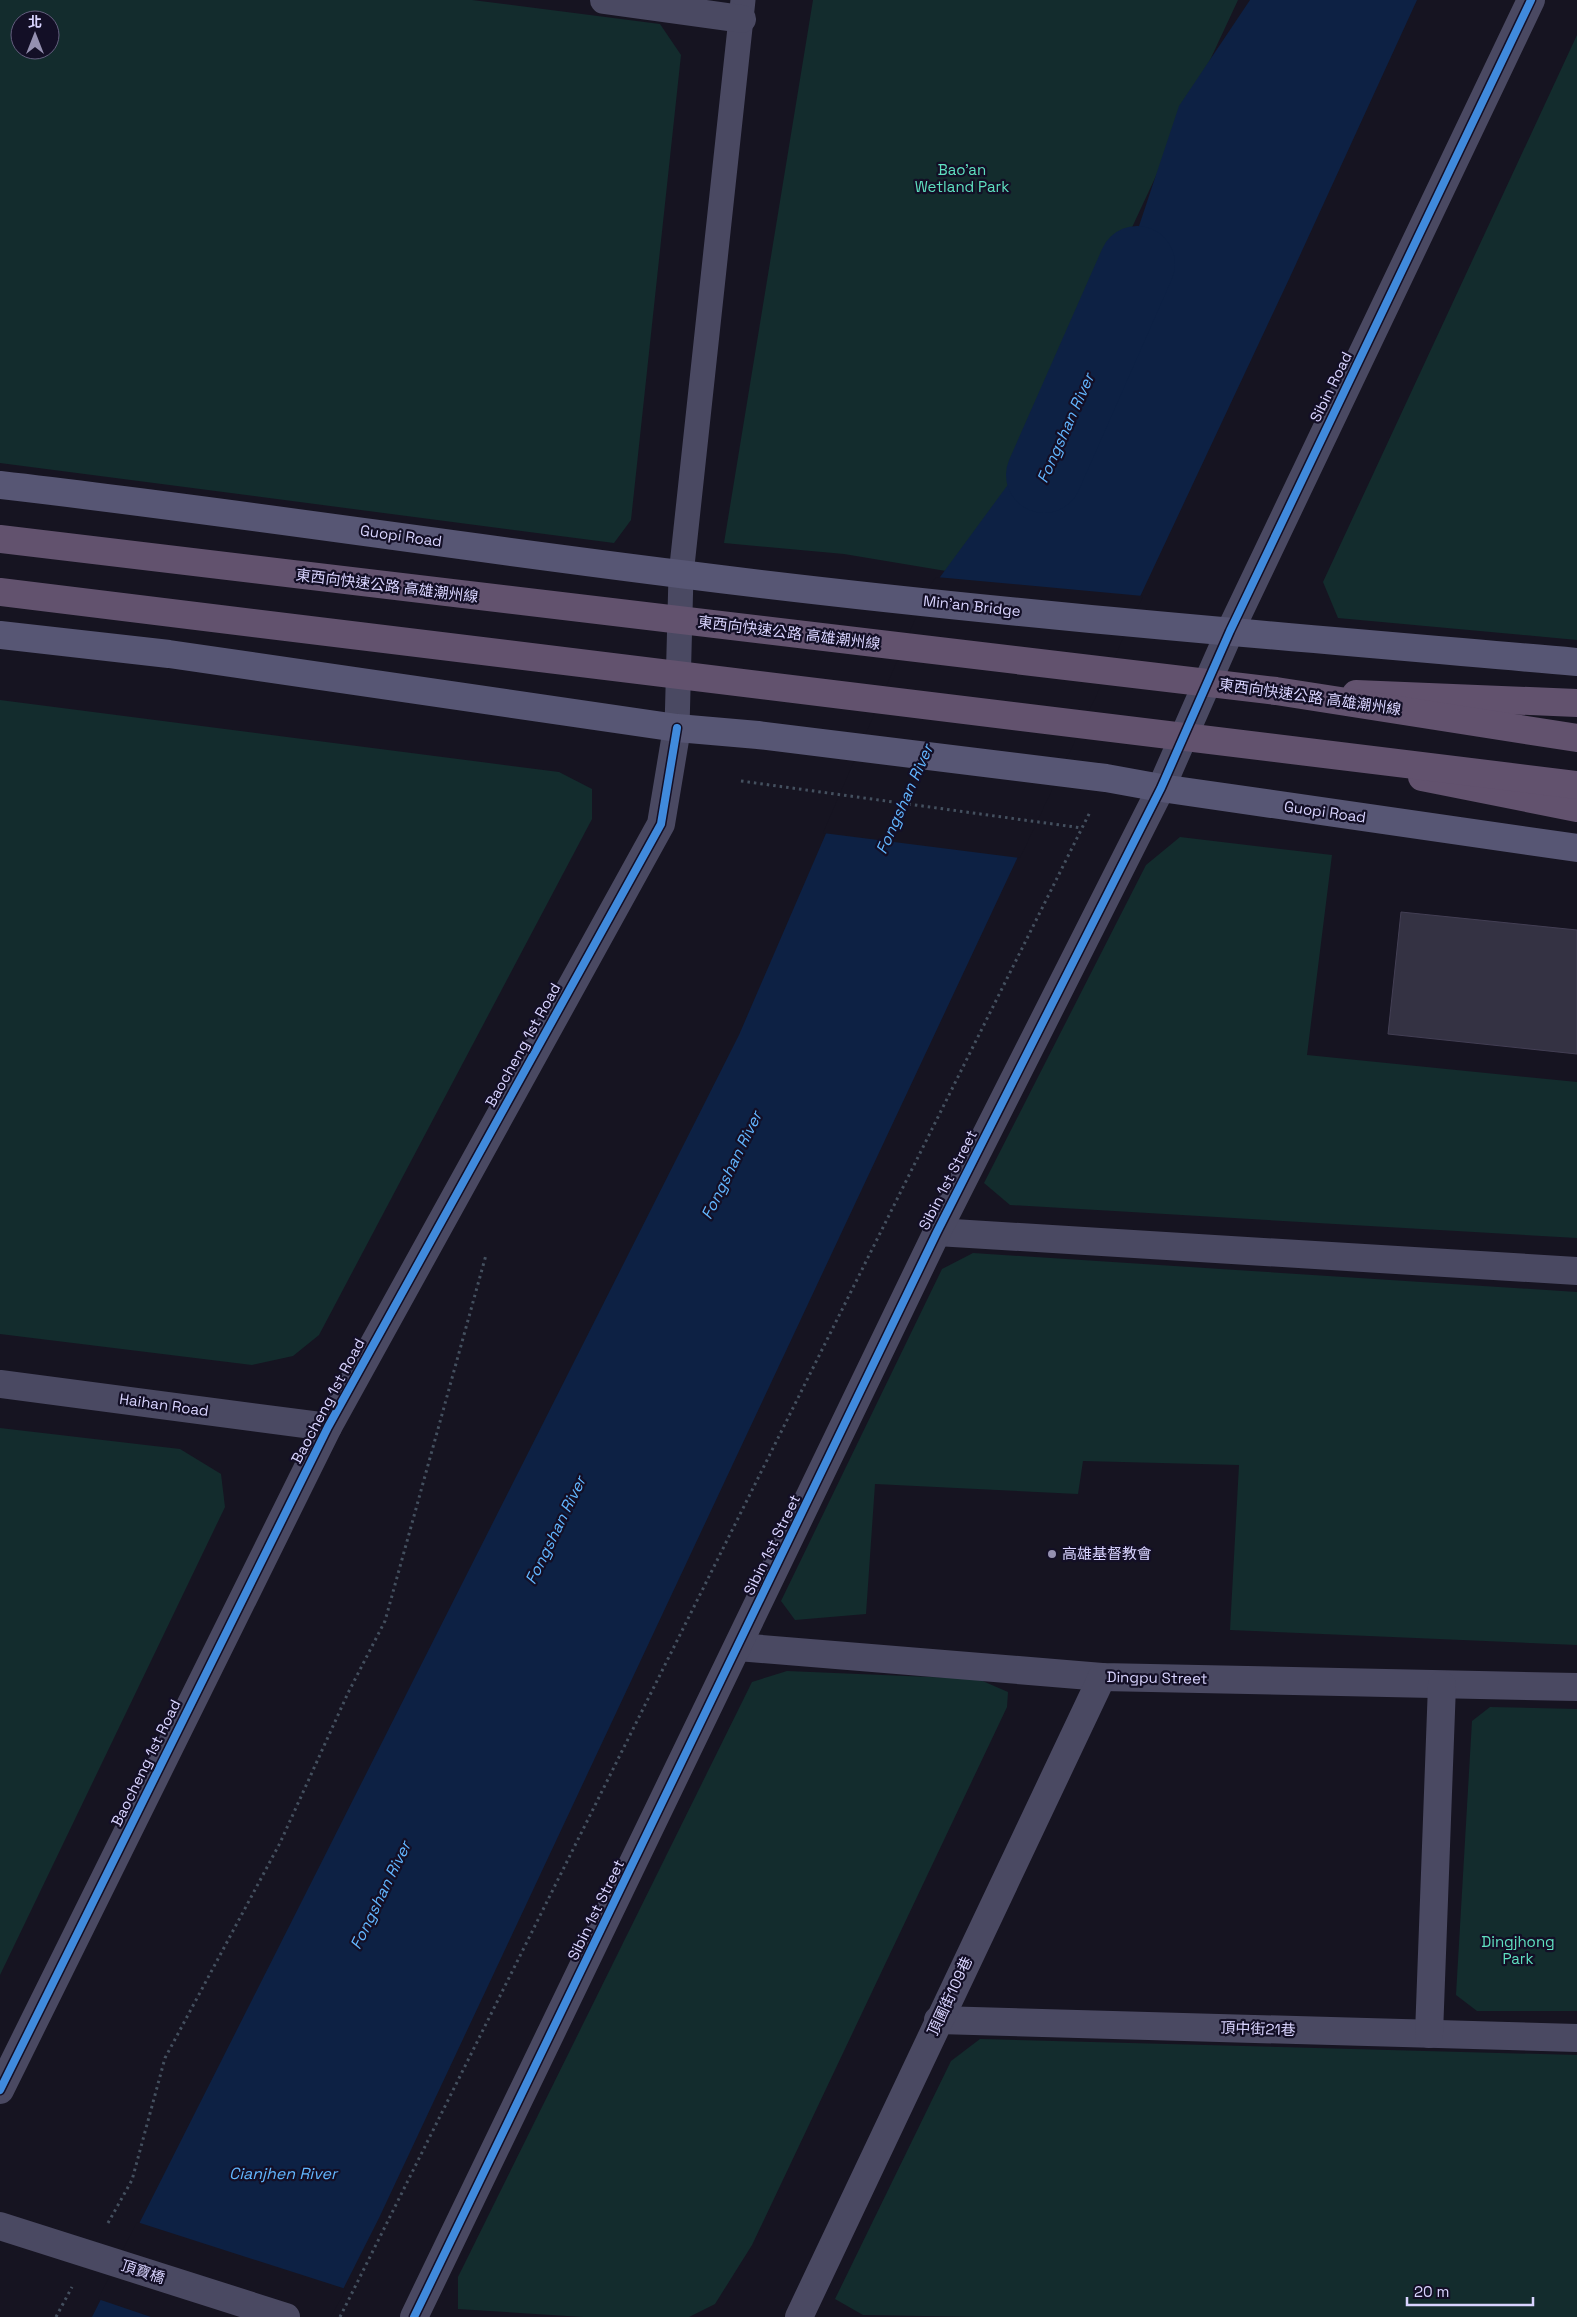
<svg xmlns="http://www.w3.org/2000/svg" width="1577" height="2317" font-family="'Space Grotesk','Noto Sans TC',sans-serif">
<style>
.green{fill:#132c2d;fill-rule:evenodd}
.water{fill:#0d2144}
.pier{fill:#161421}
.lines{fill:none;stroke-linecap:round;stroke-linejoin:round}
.river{stroke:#0d2144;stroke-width:76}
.building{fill:#343243;stroke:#433f54}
.path{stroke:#44505f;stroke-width:3;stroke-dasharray:2.5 4;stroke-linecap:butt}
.service{stroke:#4a4962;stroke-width:25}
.minor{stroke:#4a4962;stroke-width:28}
.secondary{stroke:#575674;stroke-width:28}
.trunk{stroke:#62526e;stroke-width:28}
.minor-bridge{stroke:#4a4962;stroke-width:28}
.trunk-bridge{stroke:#62526e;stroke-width:28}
.cycleway-casing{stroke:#130f26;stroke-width:11}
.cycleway{stroke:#408adc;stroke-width:8}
.poi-dot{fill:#9591b1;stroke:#130f26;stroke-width:2}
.labels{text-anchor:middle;stroke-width:4.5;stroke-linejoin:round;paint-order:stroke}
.park-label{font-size:15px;fill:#5fe0c0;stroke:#130f26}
.street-label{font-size:15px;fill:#d9d4ff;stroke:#130f26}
.poi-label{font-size:15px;fill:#d9d4ff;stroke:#130f26;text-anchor:start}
.water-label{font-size:16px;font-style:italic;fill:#62b6ff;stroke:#130f26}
</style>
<rect width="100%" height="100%" fill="#161421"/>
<g class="green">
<path d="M0,0H472L660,24L681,55L631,520L614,543L0,463ZM20,20H50V50H20Z"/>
<path d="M813,0H1238L970,575L844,554L724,543Z"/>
<path d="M1577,35V640L1338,618L1323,582Z"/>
<path d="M0,700L559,772L592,789V819L319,1335L293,1356L252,1365L0,1334Z"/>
<path d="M1180,837L1332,855L1307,1055L1577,1082V1238L1010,1205L984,1183L1146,865Z"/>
<path d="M973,1253L1577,1292V1645L1230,1630L1239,1465L1083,1461L1078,1494L875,1484L866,1614L795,1620L781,1601L942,1269Z"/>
<path d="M0,1428L180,1449L221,1474L225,1507L0,1975Z"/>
<path d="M787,1671L978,1679L1008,1692L1007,1707L752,2245L715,2304L689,2317H583L458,2309V2277L752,1682Z"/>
<path d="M1490,1707L1577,1709V2011H1477L1456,1995L1472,1721Z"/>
<path d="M980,2039L1577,2055V2317H981L863,2315L835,2299L951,2061Z"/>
</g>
<path class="water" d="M1250,0H1417L1290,277L379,2218L329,2317H92L739,1035L932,588L1090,373L1179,106Z"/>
<g class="pier">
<path d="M936,577L1143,596L1020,858L823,833L929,587Z"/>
<path d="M137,2222L346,2289L331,2317H151L98,2299Z"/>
</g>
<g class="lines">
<path class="river" d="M1044,475L1137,264"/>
</g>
<path class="building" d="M1401,912L1577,930V1054L1388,1034Z"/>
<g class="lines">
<g class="path">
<path d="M741,781L1082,828"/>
<path d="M108,2223L132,2180L165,2058L280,1843L348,1693L385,1621L486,1255"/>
<path d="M56,2317L72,2287"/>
<path d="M340,2317L1090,812"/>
</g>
<path class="service" d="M677,728L681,575L743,0"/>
<g class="minor">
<path d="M604,0L742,19"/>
<path d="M937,1232L1577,1271"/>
<path d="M0,1384L328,1427"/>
<path d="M738,1647L1102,1677L1577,1687"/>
<path d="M938,2020L1577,2038"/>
<path d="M1429,2034L1442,1685"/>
<path d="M0,2090L328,1427L661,824L677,728"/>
<path d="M414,2317L937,1232L1161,788L1230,631L1531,0"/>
<path d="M799,2317L1102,1677"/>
</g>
<g class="secondary">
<path d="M0,485C227,511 453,546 680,574C978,612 1278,636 1577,662"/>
<path d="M0,635L169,654L677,728L758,735L1106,778L1161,788L1577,848"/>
</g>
<g class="trunk">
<path d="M1356,694L1577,703"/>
<path d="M1422,777L1577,808"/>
</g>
<path class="minor-bridge" d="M0,2226L286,2317"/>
<g class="trunk-bridge">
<path d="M0,539L1276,691L1577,738"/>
<path d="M0,592L1577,785"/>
</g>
<defs>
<g id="cycleway">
<path d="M0,2090L328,1427L661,824L677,728"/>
<path d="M414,2317L937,1232L1161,788L1230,631L1531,0"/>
</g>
</defs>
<use href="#cycleway" class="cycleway-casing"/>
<use href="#cycleway" class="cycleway"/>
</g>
<circle class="poi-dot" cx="1052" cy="1554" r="5"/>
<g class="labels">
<g class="park-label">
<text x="962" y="175">Bao'an<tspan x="962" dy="17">Wetland Park</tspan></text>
<text x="1518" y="1947">Dingjhong<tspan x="1518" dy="17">Park</tspan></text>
</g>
<g class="street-label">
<text transform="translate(1331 387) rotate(-64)" y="5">Sibin Road</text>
<text transform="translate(401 536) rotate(8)" y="5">Guopi Road</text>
<text transform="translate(387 586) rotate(7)" y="5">東西向快速公路 高雄潮州線</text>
<text transform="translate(972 606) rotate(6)" y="5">Min'an Bridge</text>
<text transform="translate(789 633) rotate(7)" y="5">東西向快速公路 高雄潮州線</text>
<text transform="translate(1310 697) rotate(8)" y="5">東西向快速公路 高雄潮州線</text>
<text transform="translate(1325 812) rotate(8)" y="5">Guopi Road</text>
<text transform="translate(523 1045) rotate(-61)" y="5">Baocheng 1st Road</text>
<text transform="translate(948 1180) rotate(-63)" y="5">Sibin 1st Street</text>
<text transform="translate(328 1401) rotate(-62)" y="5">Baocheng 1st Road</text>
<text transform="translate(164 1405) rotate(8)" y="5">Haihan Road</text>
<text transform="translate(772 1545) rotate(-64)" y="5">Sibin 1st Street</text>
<text transform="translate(1157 1678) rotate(1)" y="5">Dingpu Street</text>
<text transform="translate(146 1763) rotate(-64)" y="5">Baocheng 1st Road</text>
<text transform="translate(596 1910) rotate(-64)" y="5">Sibin 1st Street</text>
<text transform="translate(950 1996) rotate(-65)" y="5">頂圃街109巷</text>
<text transform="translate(1258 2029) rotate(2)" y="5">頂中街21巷</text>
<text transform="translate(143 2272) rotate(18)" y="5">頂寶橋</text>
</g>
<g class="poi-label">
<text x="1062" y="1559">高雄基督教會</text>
</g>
<g class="water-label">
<text transform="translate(1065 428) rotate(-66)" y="6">Fongshan River</text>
<text transform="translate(904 799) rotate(-66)" y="6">Fongshan River</text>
<text transform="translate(731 1165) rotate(-64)" y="6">Fongshan River</text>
<text transform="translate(555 1530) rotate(-64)" y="6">Fongshan River</text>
<text transform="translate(380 1895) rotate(-64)" y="6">Fongshan River</text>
<text x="283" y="2179">Cianjhen River</text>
</g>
</g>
<g transform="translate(35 35)"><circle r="24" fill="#130f26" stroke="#625e7d"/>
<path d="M0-4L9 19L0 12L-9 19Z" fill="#9591b1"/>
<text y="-8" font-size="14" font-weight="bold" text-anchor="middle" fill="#d9d4ff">北</text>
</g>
<path d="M1407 2297v8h126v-8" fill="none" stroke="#d9d4ff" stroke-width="2.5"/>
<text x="1414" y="2297" font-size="15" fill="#d9d4ff" stroke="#130f26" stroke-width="4" paint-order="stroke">20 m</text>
</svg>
